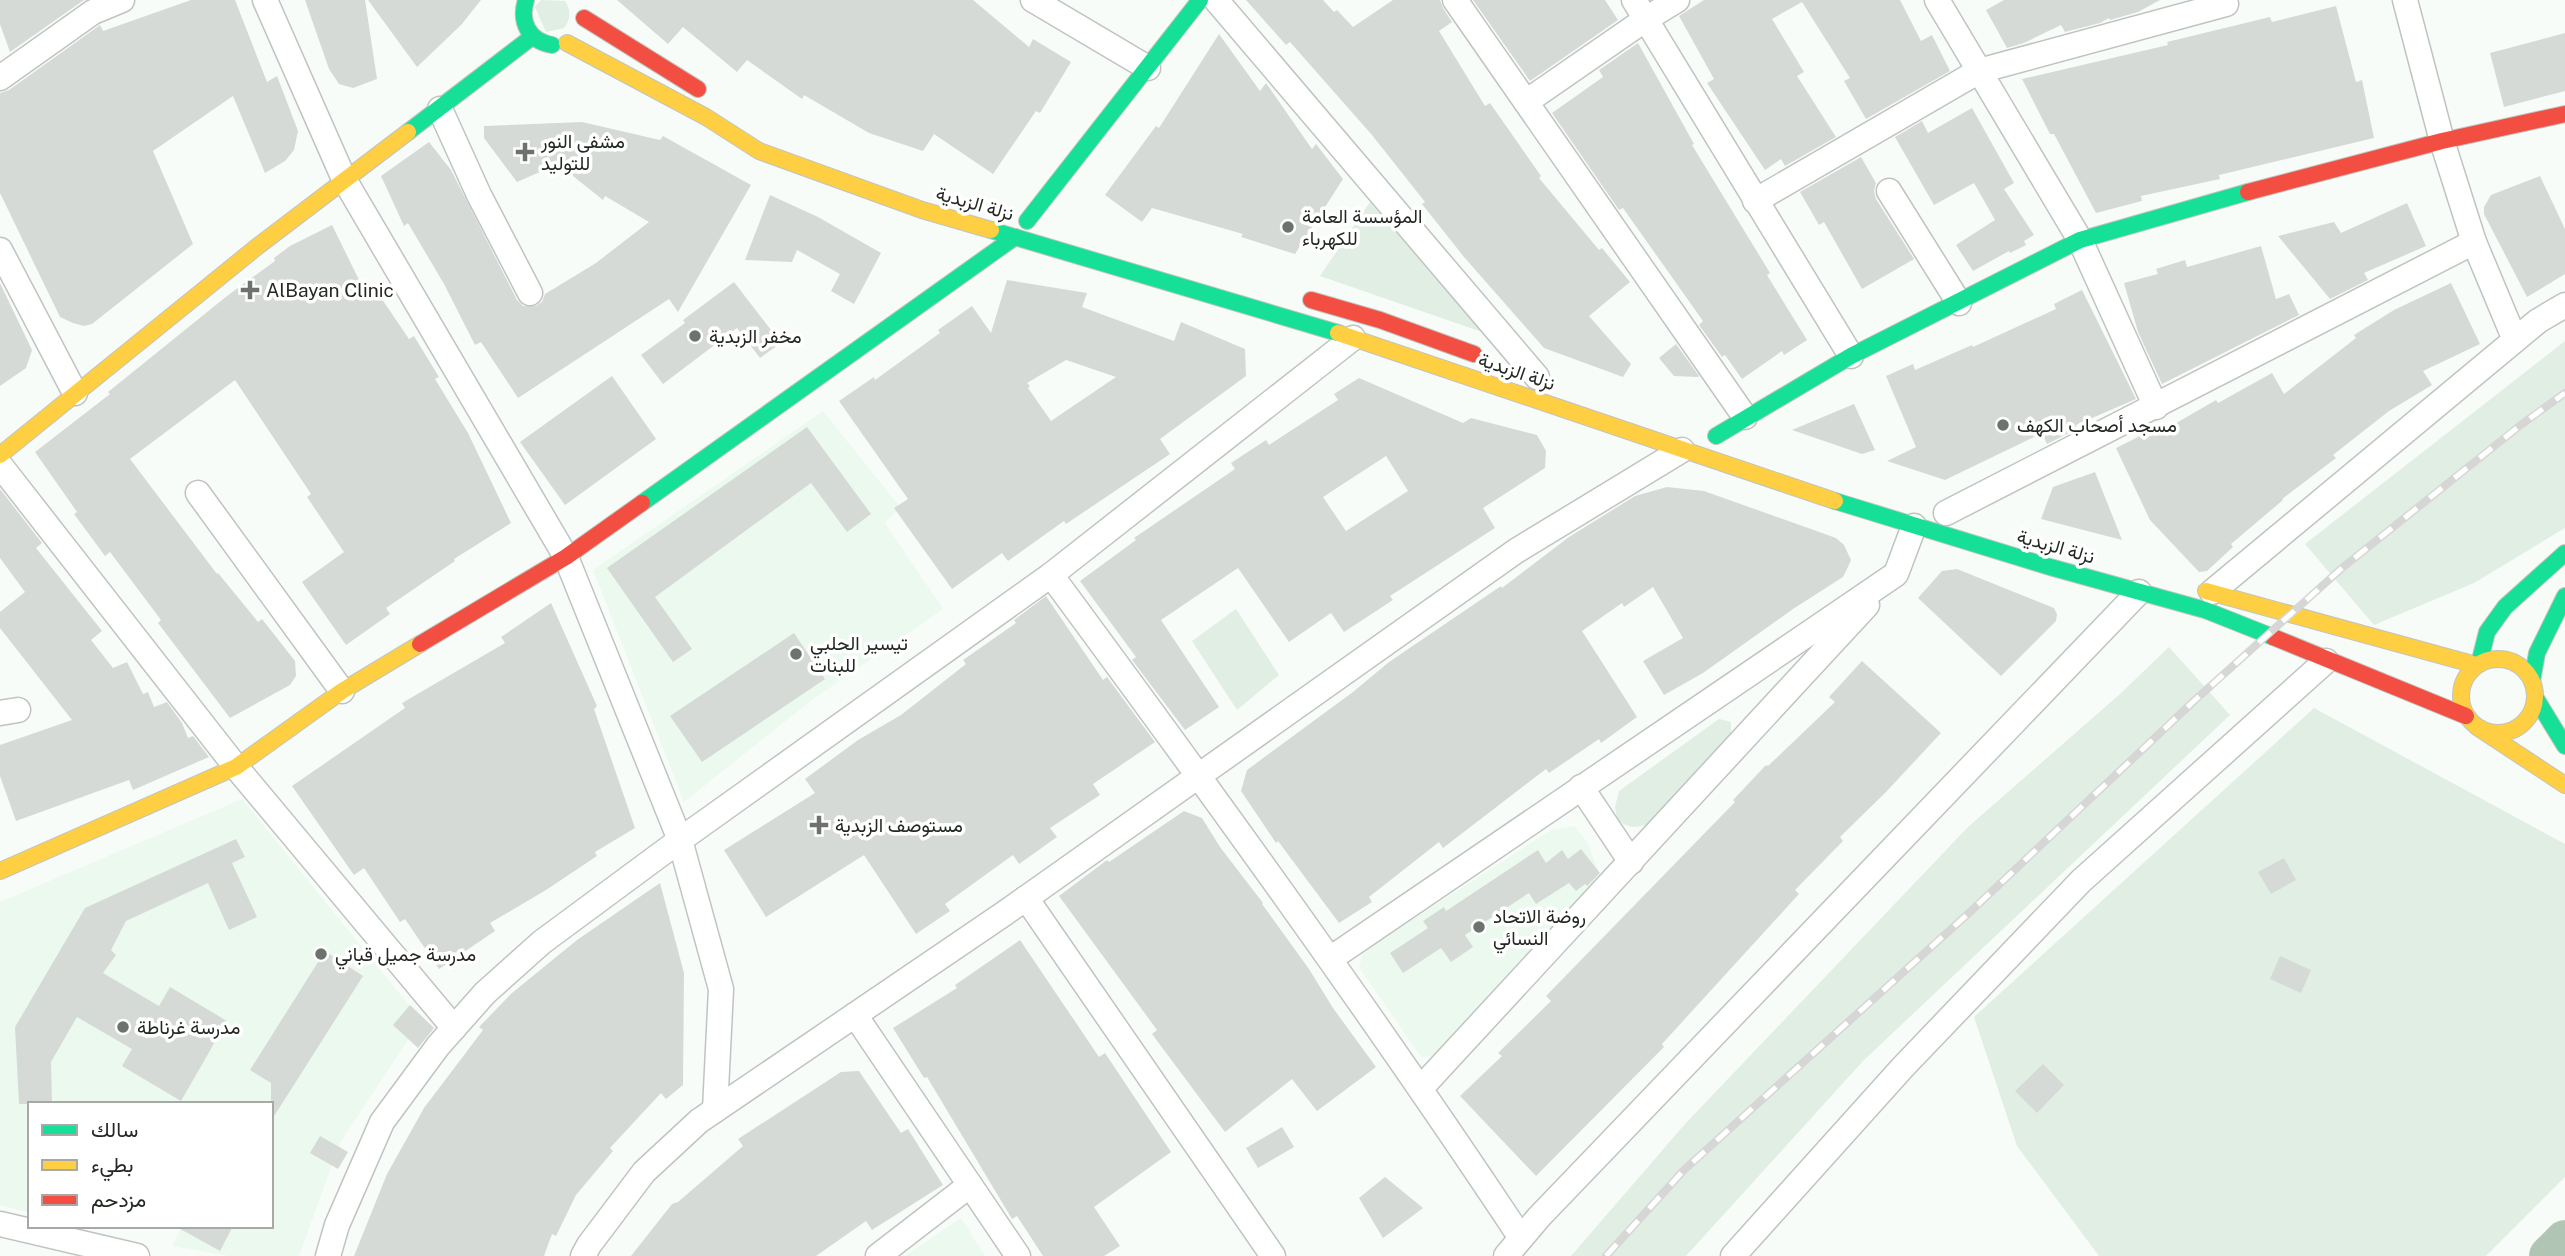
<svg xmlns="http://www.w3.org/2000/svg" width="2565" height="1256" font-family="'Public Sans',Vazirmatn,sans-serif">
<style>
.built{fill:#ecf9ee}
.green{fill:#e0eee3}
.lines{fill:none;stroke-linecap:round;stroke-linejoin:round}
.river{stroke:#b1c5b4;stroke-width:40}
.building{fill:#d6dad6;fill-rule:evenodd}
.street-casing{stroke:#c0c4c0;stroke-width:27}
.fast-casing{stroke:#c0c4c0;stroke-width:18}
.slow-casing{stroke:#c0c4c0;stroke-width:18}
.jam-casing{stroke:#c0c4c0;stroke-width:18}
.street{stroke:#fefffe;stroke-width:24}
.fast{stroke:#16e098;stroke-width:16}
.slow{stroke:#ffcf43;stroke-width:16}
.jam{stroke:#f24e42;stroke-width:16}
.rail-casing{stroke:#d5d6d5;stroke-width:8}
.rail{stroke:#fff;stroke-width:5;stroke-dasharray:16;stroke-linecap:butt}
.poi-dot{fill:#6e726e;stroke:#fff;stroke-width:2.5}
.labels{text-anchor:middle;stroke-width:7;stroke-linejoin:round;paint-order:stroke}
.poi-label{font-size:19px;fill:#232823;stroke:#fff;text-anchor:start}
.street-label{font-size:19px;fill:#232823;stroke:#fff}
</style>
<rect width="100%" height="100%" fill="#f8fcf8"/>
<g class="built">
<path d="M823,411L900,507L885,523L943,609L812,700L684,802L593,570Z"/>
<path d="M242,799L421,1020L340,1143L299,1256H229L172,1246L182,1226H271V1104H30V1213L0,1205V902Z"/>
<path d="M1575,826L1588,844L1598,870L1596,884L1581,903L1432,1056L1421,1057L1359,967L1364,951L1551,830Z"/>
<path d="M961,1218L985,1256H905L908,1254Z"/>
</g>
<g class="green">
<path d="M541,0L565,1C571,10 571,19 564,28L546,32L535,7Z"/>
<path d="M1370,202L1482,332L1320,276Z"/>
<path d="M2565,341V528L2474,583L2374,625L2305,544Z"/>
<path d="M1236,609L1279,675L1237,710L1192,641Z"/>
<path d="M2169,647L2230,715L1863,1061L1686,1256H1571L1685,1124L1968,827L2120,694Z"/>
<path d="M2314,708L2565,844V1177L2486,1256H2099L2017,1146L1974,1017Z"/>
<path d="M1719,719L1731,722V734L1646,825C1633,828 1627,828 1617,819L1615,807L1619,791Z"/>
</g>
<g class="lines">
<path class="river" d="M2549,1256L2565,1240"/>
</g>
<g class="building">
<path d="M0,0H84L10,52L0,24Z"/>
<path d="M191,0H235L267,82L277,76L298,131L294,150L285,161L265,173L233,96L153,151L193,244L92,324L84,326L73,323L60,317L0,193V93L9,90L100,25L103,31Z"/>
<path d="M305,0H365L377,79L353,88L339,84L329,69Z"/>
<path d="M368,0H481L461,25L417,67Z"/>
<path d="M617,0H973L1029,47L1033,39L1071,62L1040,113L1036,111L993,174L934,134L923,151L869,133L804,95L802,99L747,60L737,72L683,27L668,44Z"/>
<path d="M1246,0H1323L1334,12L1337,10L1353,27L1393,0H1440L1443,8L1452,22L1439,31L1485,106L1490,103L1541,176L1539,178L1599,250L1602,248L1630,282L1589,316L1631,364L1623,377L1544,348L1464,257L1422,204L1425,202L1372,135L1290,42L1286,45Z"/>
<path d="M1473,0H1605L1618,20L1530,81Z"/>
<path d="M1704,0H1900L1921,41L1932,35L1950,71L1866,119L1844,81L1850,78L1802,2L1772,19L1804,72L1797,76L1836,137L1785,166L1781,159L1765,170L1707,83L1714,79L1679,16Z"/>
<path d="M2004,0H2160L2138,12L2110,20L2109,18L2100,23L2065,32L2061,25L2024,43L2007,48L1986,10Z"/>
<path d="M2336,6L2356,82L2362,80L2374,138L2219,175L2220,179L2141,196L2142,201L2096,213L2054,134H2050L2022,79L2168,45L2167,42L2270,17L2272,22Z"/>
<path d="M2565,33V91L2504,107L2490,53Z"/>
<path d="M1219,34L1260,91L1266,83L1312,149L1316,144L1343,179L1295,254L1241,237L1243,234L1152,208L1142,222L1105,195L1156,126L1159,128Z"/>
<path d="M1638,43L1694,144L1692,145L1770,273L1767,275L1807,340L1784,355L1782,351L1742,379L1725,355L1722,357L1699,325L1703,321L1623,208L1619,210L1552,113L1603,77L1599,70Z"/>
<path d="M1972,108L2014,183L2004,189L2034,235L2024,241L2026,245L2010,253L2009,251L1973,271L1956,245L1995,220L1974,183L1934,205L1895,137L1922,121L1928,133Z"/>
<path d="M582,122L660,140L663,136L751,185L678,312L669,299L518,398L481,342L475,345L444,284L408,223L404,226L381,176L429,142L451,170L517,300L523,306H536L542,302L545,294L596,263L649,222L605,196L603,200L573,176L574,157L517,182L484,138V126Z"/>
<path d="M1861,157L1876,183L1874,191L1876,199L1914,259L1862,289L1824,222L1819,225L1800,192Z"/>
<path d="M2540,176L2565,229V274L2527,297L2484,214V207L2491,195Z"/>
<path d="M770,195L818,217L881,253L854,304L831,291L840,274L797,250L792,262L745,260Z"/>
<path d="M2407,203L2426,246L2364,273L2368,280L2330,299L2278,236L2334,222L2341,233Z"/>
<path d="M332,225L363,288L371,283L409,339L414,336L439,377L435,379L468,433L511,523L454,559L455,561L386,608L390,614L346,645L302,582L344,552L307,497L311,494L235,380L130,459L217,574L218,573L258,622L262,619L295,661L296,676L290,685L230,718L158,623L161,620L110,552L105,556L74,514L77,512L35,452L110,394L108,392L227,296L275,261L274,258L290,246Z"/>
<path d="M2261,246L2276,299L2289,294L2299,315L2162,384L2138,332L2124,283L2158,274L2156,269L2185,260L2187,267Z"/>
<path d="M1007,280L1087,293L1082,307L1174,341L1181,322L1245,349L1246,376L1160,439L1170,454L1066,524L1064,521L1008,561L1002,553L952,589L894,508L908,499L839,401L874,377L875,380L940,333L938,330L972,306L991,333ZM1066,360L1116,377L1051,421L1028,388L1030,386L1027,383Z"/>
<path d="M734,282L781,343L760,358L737,328L663,384L641,355L685,323L683,320Z"/>
<path d="M0,283L32,350L26,368L0,386Z"/>
<path d="M2451,283L2480,344L2423,371L2432,385L2389,411L2333,455L2336,458L2282,499L2283,500L2231,544L2233,547L2207,571L2199,572L2150,520L2116,448L2152,430L2155,436L2167,432L2166,429L2216,400L2218,403L2272,373L2284,394L2356,338L2354,335L2394,310Z"/>
<path d="M2082,290L2136,399L2076,425L2077,429L2047,444L2042,433L1945,480L1887,461L1916,447L1886,376L1913,364L1915,370L1972,345L1973,347L2056,309L2054,304Z"/>
<path d="M1676,344L1699,376L1698,377L1674,376L1659,358Z"/>
<path d="M612,376L656,439L565,505L520,442Z"/>
<path d="M1359,378L1463,423L1471,418L1537,435L1546,451L1545,468L1483,508L1495,528L1390,596L1393,600L1344,632L1331,613L1289,642L1238,568L1161,620L1219,707L1185,730L1132,660L1136,657L1080,581L1136,540L1134,538L1235,469L1231,463L1266,440L1269,445L1338,400L1334,394ZM1386,456L1408,491L1346,531L1323,497Z"/>
<path d="M1854,404L1875,450L1862,454L1792,430Z"/>
<path d="M807,427L871,514L847,532L811,483L655,597L692,649L673,662L607,568Z"/>
<path d="M2095,472L2122,540L2041,519L2053,487Z"/>
<path d="M1667,487L1704,491L1836,538L1844,545L1851,560L1847,569L1843,577L1793,609L1703,673L1664,695L1643,661L1683,638L1653,587L1624,607L1622,603L1582,631L1637,717L1601,743L1599,739L1549,773L1546,769L1443,848L1439,842L1369,897L1372,902L1339,923L1278,841L1276,843L1241,791L1247,770L1353,692L1389,662L1501,586L1502,588L1569,537L1635,496Z"/>
<path d="M0,489L42,543L36,548L102,631L91,640L113,668L127,662L143,694L148,692L154,707L167,702L182,723L188,738L193,736L209,757L133,790L129,780L16,821L0,776V745L72,720L0,628V612L25,592L0,558Z"/>
<path d="M1957,569L2054,608L2057,614L2056,621L2001,676L1918,598L1942,571Z"/>
<path d="M1046,596L1103,680L1107,677L1155,742L1093,784L1100,795L1050,828L1057,837L1019,864L1013,855L945,904L950,911L916,934L864,855L766,917L724,850L815,793L805,779L858,740L901,715L966,664L963,660L1016,623L1014,620Z"/>
<path d="M551,603L597,706L594,709L635,828L595,852L597,856L546,890L490,923L495,931L439,969L405,919L400,922L364,868L354,875L292,786L405,708L402,703L505,643L501,637Z"/>
<path d="M794,633L825,679L702,762L670,716Z"/>
<path d="M1862,661L1941,733L1886,792L1840,837L1843,841L1795,890L1799,894L1662,1044L1664,1047L1536,1176L1460,1096L1502,1056L1498,1053L1551,1001L1546,996L1735,802L1733,800L1766,765L1768,766L1835,702L1829,697Z"/>
<path d="M1184,811L1202,818L1220,847L1263,903L1262,904L1309,969L1333,1008L1376,1067L1317,1111L1292,1079L1225,1132L1152,1034L1157,1030L1059,896L1107,860L1109,862Z"/>
<path d="M236,839L245,857L232,863L257,917L229,930L208,883L126,921L111,950L116,955L103,973L159,1006L170,987L227,1021L181,1101L122,1066L132,1049L77,1017L51,1062L52,1104H19L15,1027L85,908Z"/>
<path d="M1581,849L1600,873L1587,886L1585,884L1576,891L1569,883L1536,904L1529,893L1465,935L1473,947L1451,962L1441,948L1403,973L1390,953L1428,928L1423,921L1444,907L1446,911L1538,850L1546,863L1562,850L1568,859Z"/>
<path d="M2284,858L2296,880L2271,894L2258,872Z"/>
<path d="M660,883L684,973L683,1085L666,1099L661,1093L610,1148L613,1151L576,1195L556,1236L552,1234L544,1256H354L387,1174L424,1108L483,1030L479,1027L512,993L577,940Z"/>
<path d="M1020,940L1099,1057L1105,1053L1171,1152L1094,1207L1120,1246L1104,1256H1043L1017,1216L1012,1219L927,1077L924,1078L893,1028L957,988L955,985Z"/>
<path d="M325,951L363,976L271,1121V1083L250,1070Z"/>
<path d="M2280,956L2311,970L2301,993L2270,979Z"/>
<path d="M410,1005L434,1028L418,1048L393,1025Z"/>
<path d="M2043,1064L2064,1085L2037,1113L2015,1091Z"/>
<path d="M859,1071L901,1133L908,1129L943,1185L872,1230L866,1221L816,1256H631L672,1204L678,1202L743,1146L738,1139L841,1072Z"/>
<path d="M1282,1127L1294,1147L1258,1168L1246,1148Z"/>
<path d="M320,1136L348,1152L338,1169L310,1153Z"/>
<path d="M1385,1177L1423,1208L1383,1238L1359,1198Z"/>
<path d="M175,1226H233L220,1251Z"/>
</g>
<g class="lines">
<defs>
<g id="street">
<path d="M265,0L344,179L566,557L680,840L721,989L715,1110"/>
<path d="M1033,0L1148,68"/>
<path d="M1216,0L1537,377"/>
<path d="M1455,0L1745,417"/>
<path d="M1634,0L1851,356"/>
<path d="M1937,0L2080,240L2156,407"/>
<path d="M0,78L93,12L122,0"/>
<path d="M1526,102L1646,19L1677,0"/>
<path d="M440,109L479,195L530,293"/>
<path d="M1889,191L1959,303"/>
<path d="M1755,201L1979,71L2226,4"/>
<path d="M2474,242L2515,340"/>
<path d="M0,250L75,393"/>
<path d="M0,465L236,767L454,1028"/>
<path d="M198,493L342,691"/>
<path d="M1946,513L2474,242L2442,141L2405,0"/>
<path d="M1051,575C1212,793 1371,1012 1521,1238"/>
<path d="M2212,592L2538,321L2565,305"/>
<path d="M0,713L18,710"/>
<path d="M1581,787L1631,862"/>
<path d="M1026,898L1273,1256"/>
<path d="M1330,959L1896,574L1914,526"/>
<path d="M855,1015L1018,1256"/>
<path d="M1421,1088L1867,605"/>
<path d="M0,1224L137,1256"/>
<path d="M328,1256L337,1225L382,1122L438,1046L485,993L542,942L680,840L1051,575L1353,338"/>
<path d="M583,1256L589,1245L644,1172L699,1121L1005,913L1516,551L1682,450"/>
<path d="M878,1256L970,1185"/>
<path d="M1506,1256L1539,1217L2139,592"/>
<path d="M1733,1256L1903,1067L2081,881L2326,661"/>
</g>
<g id="fast">
<path d="M526,0C519,22 529,41 552,45"/>
<path d="M408,132L532,37"/>
<path d="M1027,221L1200,0"/>
<path d="M991,230L1338,333"/>
<path d="M1716,436L1851,356L2080,240L2248,192"/>
<path d="M1835,501L2050,567L2205,610L2273,637"/>
<path d="M642,503L1015,237"/>
<path d="M2479,664L2487,632L2505,607L2565,553"/>
<path d="M2532,681L2537,653L2565,596"/>
<path d="M2535,697L2565,746"/>
</g>
<g id="slow">
<path d="M567,43L706,117L759,151L922,210L991,230"/>
<path d="M1338,333L1835,501"/>
<path d="M0,455L258,246L408,132"/>
<path d="M2206,591L2476,665"/>
<circle cx="2498" cy="696" r="37"/>
<path d="M2477,727L2565,785"/>
<path d="M0,871L236,767L342,691L420,644"/>
</g>
<g id="jam">
<path d="M584,18L698,89"/>
<path d="M2248,192L2442,141L2565,114"/>
<path d="M1311,300L1380,320L1474,354"/>
<path d="M2273,637L2466,716"/>
<path d="M420,644L566,557L642,503"/>
</g>
</defs>
<use href="#street" class="street-casing"/>
<use href="#fast" class="fast-casing"/>
<use href="#slow" class="slow-casing"/>
<use href="#jam" class="jam-casing"/>
<use href="#street" class="street"/>
<use href="#fast" class="fast"/>
<use href="#slow" class="slow"/>
<use href="#jam" class="jam"/>
<defs>
<path id="rail" d="M1606,1256L1684,1170L1970,912L2195,700L2342,568L2522,424L2565,393"/>
</defs>
<use href="#rail" class="rail-casing"/>
<use href="#rail" class="rail"/>
</g>
<g class="poi-dot">
<path d="M521.5 141.5h7v7h7v7h-7v7h-7v-7h-7v-7h7z"/>
<circle cx="1288" cy="227" r="7"/>
<path d="M246.5 279.5h7v7h7v7h-7v7h-7v-7h-7v-7h7z"/>
<circle cx="695" cy="336" r="7"/>
<circle cx="2003" cy="425" r="7"/>
<circle cx="796" cy="654" r="7"/>
<path d="M815.5 814.5h7v7h7v7h-7v7h-7v-7h-7v-7h7z"/>
<circle cx="1479" cy="927" r="7"/>
<circle cx="321" cy="954" r="7"/>
<circle cx="123" cy="1027" r="7"/>
</g>
<g class="labels">
<g class="poi-label">
<text x="541" y="148">مشفى النور<tspan x="541" dy="22">للتوليد</tspan></text>
<text x="1302" y="223">المؤسسة العامة<tspan x="1302" dy="22">للكهرباء</tspan></text>
<text x="266" y="297">AlBayan Clinic</text>
<text x="709" y="343">مخفر الزبدية</text>
<text x="2017" y="432">مسجد أصحاب الكهف</text>
<text x="810" y="650">تيسير الحلبي<tspan x="810" dy="22">للبنات</tspan></text>
<text x="835" y="832">مستوصف الزبدية</text>
<text x="1493" y="923">روضة الاتحاد<tspan x="1493" dy="22">النسائي</tspan></text>
<text x="335" y="961">مدرسة جميل قباني</text>
<text x="137" y="1034">مدرسة غرناطة</text>
</g>
<g class="street-label">
<text transform="translate(975 203) rotate(16)" y="7">نزلة الزبدية</text>
<text transform="translate(1517 371) rotate(19)" y="7">نزلة الزبدية</text>
<text transform="translate(2056 546) rotate(16)" y="7">نزلة الزبدية</text>
</g>
</g>
<rect x="28" y="1102" width="245" height="126" fill="#ffffff" stroke="#a7a9a7" stroke-width="2"/>
<rect x="42" y="1125" width="35" height="10" fill="#16e098" stroke="#a7a9a7" stroke-width="2"/>
<text x="91" y="1137" font-size="21" fill="#232823">سالك</text>
<rect x="42" y="1160" width="35" height="10" fill="#ffcf43" stroke="#a7a9a7" stroke-width="2"/>
<text x="91" y="1172" font-size="21" fill="#232823">بطيء</text>
<rect x="42" y="1195" width="35" height="10" fill="#f24e42" stroke="#a7a9a7" stroke-width="2"/>
<text x="91" y="1207" font-size="21" fill="#232823">مزدحم</text>
</svg>
